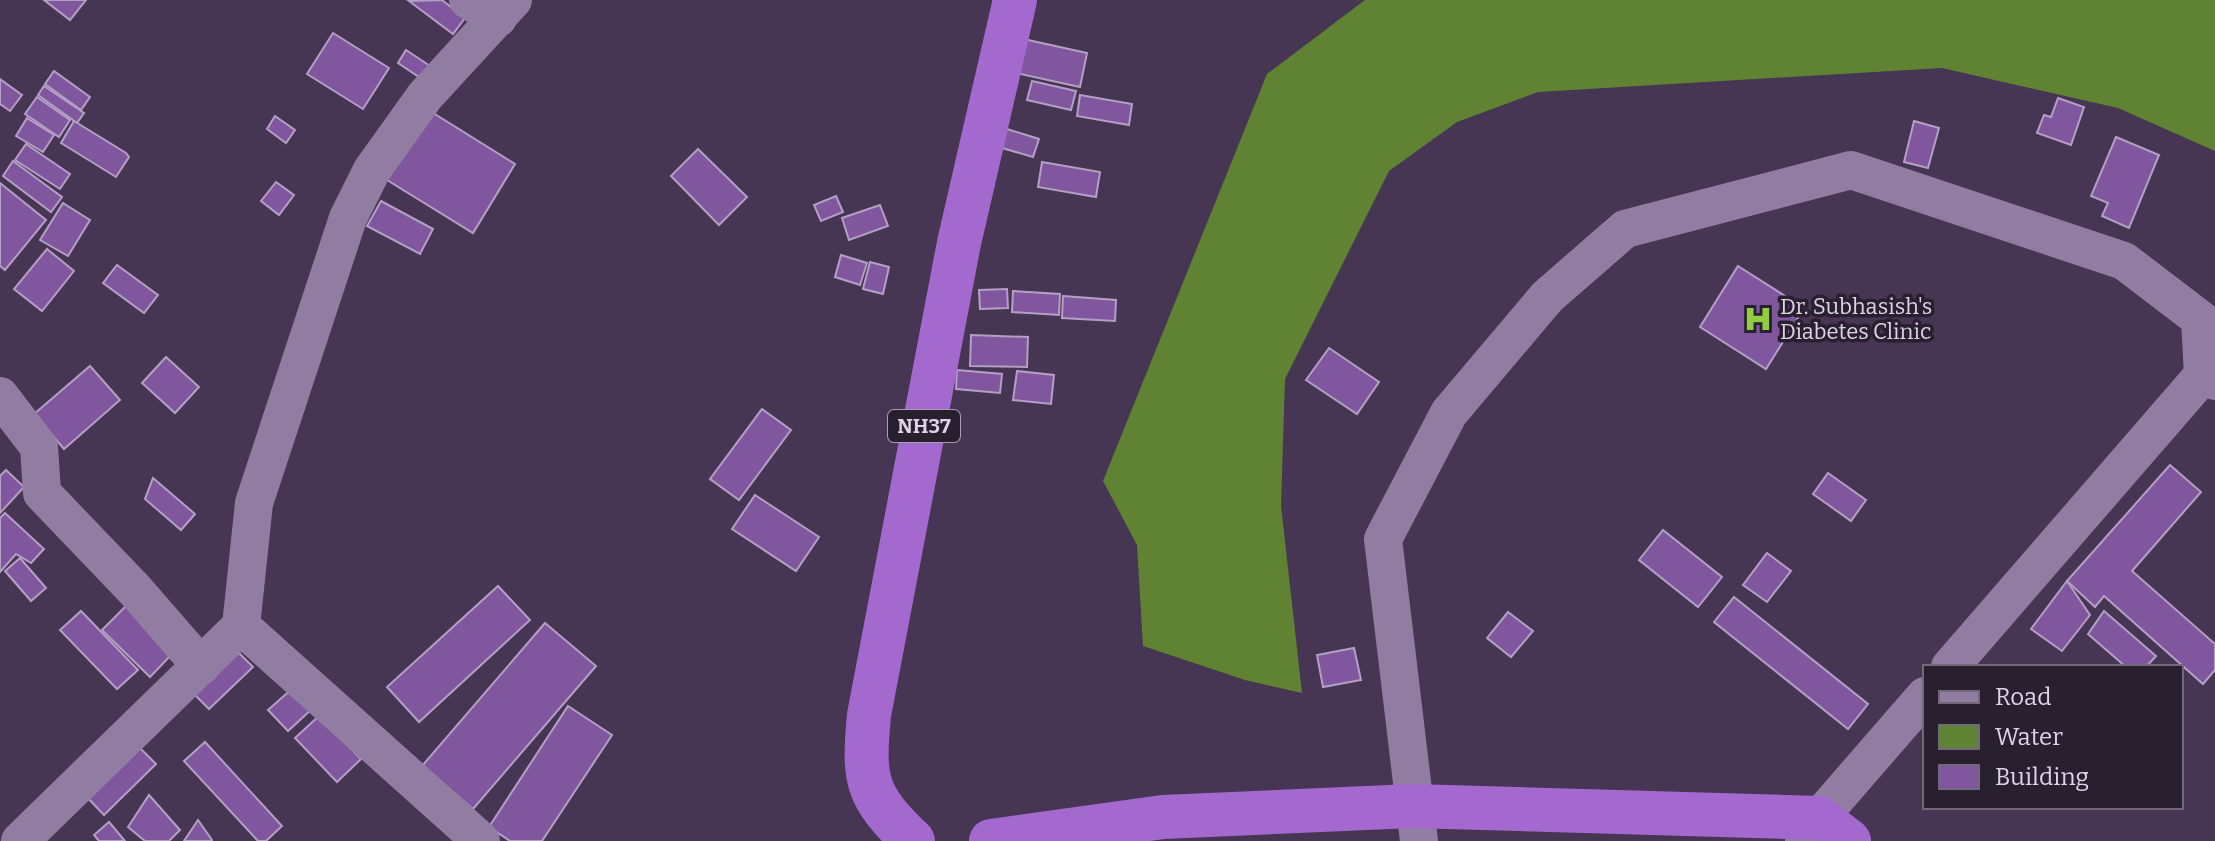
<svg xmlns="http://www.w3.org/2000/svg" width="2215" height="841" font-family="Bitter,serif">
<style>
.water{fill:#5f8332}
.building{fill:#80569e;stroke:#b49fc5;stroke-width:2}
.lines{fill:none;stroke-linecap:round;stroke-linejoin:round}
.minor{stroke:#917da1;stroke-width:38}
.highway{stroke:#a469ce;stroke-width:44}
.labels{text-anchor:middle;stroke-width:7;stroke-linejoin:round;paint-order:stroke}
.shield{fill:#29202f;stroke:#a89db0;stroke-width:2}
.shield-label{font-size:20px;font-weight:bold;fill:#ded3e7}
.poi-label{font-size:22px;fill:#ded3e7;stroke:#29202f;text-anchor:start}
</style>
<rect width="100%" height="100%" fill="#473554"/>
<path class="water" d="M1365,0H2215V151L2118,108L1942,68L1538,92L1457,122L1389,171L1285,379L1281,506L1302,693L1245,680L1143,646L1137,545L1103,481L1267,74Z"/>
<g class="building">
<path d="M44,0H86L70,20Z"/>
<path d="M442,0L465,18L453,34L409,1Z"/>
<path d="M333,33L389,68L363,109L307,74Z"/>
<path d="M1019,38L1087,53L1080,87L1011,72Z"/>
<path d="M406,50L430,66L422,79L398,63Z"/>
<path d="M54,71L90,97L81,110L45,84Z"/>
<path d="M0,79L22,95L10,111L0,104Z"/>
<path d="M1032,81L1076,91L1071,110L1027,100Z"/>
<path d="M44,86L84,113L77,123L38,95Z"/>
<path d="M1080,95L1132,104L1129,125L1077,116Z"/>
<path d="M37,97L70,120L59,137L25,114Z"/>
<path d="M2058,98L2084,107L2071,145L2037,133L2044,115L2051,117Z"/>
<path d="M430,111L515,164L473,233L387,180Z"/>
<path d="M275,116L295,130L286,143L267,129Z"/>
<path d="M27,118L54,135L43,152L16,136Z"/>
<path d="M74,121L126,153L129,157L116,177L61,143Z"/>
<path d="M1914,121L1939,128L1928,168L1904,162Z"/>
<path d="M1007,129L1039,139L1033,157L1002,148Z"/>
<path d="M2116,137L2159,155L2129,228L2102,216L2108,203L2091,196Z"/>
<path d="M26,144L70,174L60,189L15,160Z"/>
<path d="M698,149L747,197L719,225L671,176Z"/>
<path d="M13,161L62,197L51,212L3,176Z"/>
<path d="M1042,162L1100,172L1096,197L1038,187Z"/>
<path d="M276,182L294,195L279,215L261,201Z"/>
<path d="M0,183L46,220L5,270L0,266Z"/>
<path d="M836,196L843,212L821,221L814,205Z"/>
<path d="M381,201L433,229L420,254L367,226Z"/>
<path d="M63,203L90,220L68,256L40,240Z"/>
<path d="M880,205L888,226L849,240L842,218Z"/>
<path d="M47,249L74,271L42,311L14,289Z"/>
<path d="M841,255L867,263L860,285L835,277Z"/>
<path d="M870,262L889,267L883,294L863,289Z"/>
<path d="M117,265L158,295L144,313L103,283Z"/>
<path d="M1738,266L1804,308L1766,369L1700,327Z"/>
<path d="M1007,289L1008,308L980,309L979,290Z"/>
<path d="M1013,291L1060,294L1059,315L1012,312Z"/>
<path d="M1063,296L1116,300L1115,321L1062,318Z"/>
<path d="M971,335L1028,337L1027,367L970,366Z"/>
<path d="M1329,348L1379,382L1357,414L1306,380Z"/>
<path d="M166,357L199,387L175,413L142,383Z"/>
<path d="M90,366L120,400L64,449L34,414Z"/>
<path d="M957,370L1002,374L1000,393L956,389Z"/>
<path d="M1017,371L1054,375L1051,404L1013,400Z"/>
<path d="M762,409L791,430L739,500L710,479Z"/>
<path d="M2170,465L2201,492L2132,571L2215,644V670L2203,684L2104,596L2095,607L2067,581Z"/>
<path d="M6,470L24,487L0,513V476Z"/>
<path d="M1828,473L1866,500L1851,521L1813,494Z"/>
<path d="M153,478L195,514L181,530L145,499Z"/>
<path d="M755,495L819,537L796,571L732,529Z"/>
<path d="M5,513L44,549L31,563L16,554L0,572V518Z"/>
<path d="M1663,530L1722,577L1698,607L1639,560Z"/>
<path d="M1767,553L1791,571L1767,602L1743,585Z"/>
<path d="M20,558L46,588L31,601L5,571Z"/>
<path d="M2067,581L2090,615L2062,651L2031,629Z"/>
<path d="M498,586L530,620L419,722L387,687Z"/>
<path d="M1734,597L1868,704L1848,729L1714,622Z"/>
<path d="M127,605L175,651L150,677L102,630Z"/>
<path d="M81,611L138,670L117,689L60,630Z"/>
<path d="M2104,611L2156,656L2146,667H2126L2088,634Z"/>
<path d="M1508,612L1533,631L1511,657L1487,638Z"/>
<path d="M545,623L596,666L473,809L422,766Z"/>
<path d="M230,644L253,667L209,709L187,687Z"/>
<path d="M1354,648L1361,680L1323,687L1317,655Z"/>
<path d="M294,687L313,708L288,731L268,710Z"/>
<path d="M568,706L612,735L542,841H510L489,827Z"/>
<path d="M319,716L361,759L337,782L295,738Z"/>
<path d="M133,741L156,764L104,815L82,792Z"/>
<path d="M205,742L282,826L266,841H258L184,761Z"/>
<path d="M149,795L180,830L169,841H145L128,827Z"/>
<path d="M198,820L212,840V841H184Z"/>
<path d="M109,822L125,841H99L94,835Z"/>
</g>
<g class="lines">
<g class="minor">
<path d="M468,0L498,18"/>
<path d="M0,396L39,447L42,493L135,590L201,666"/>
<path d="M1950,667L2203,375"/>
<path d="M20,841L241,626"/>
<path d="M481,841L241,626L254,503L348,218L372,170L425,96L513,0"/>
<path d="M1419,841L1383,539L1449,413L1547,297L1625,229L1851,170L2124,261L2200,319L2203,375L2215,381"/>
<path d="M1804,841L1819,818L1925,696"/>
</g>
<g class="highway">
<path d="M913,841C865,795 863,780 869,715L959,243L1015,0"/>
<path d="M991,841L1163,817L1412,806L1819,818L1849,841"/>
</g>
</g>
<defs>
<symbol id="hospital-bare" viewBox="-9 -9 18 18"><path d="M-5-5h3v3.5h4V-5h3V5h-3V1.5h-4V5h-3Z" fill="#91cd40" stroke="#29202f" stroke-width="2.5" paint-order="stroke"/></symbol>
</defs>
<g fill-rule="evenodd">
<use href="#hospital-bare" x="1738" y="299" width="40" height="40"/>
</g>
<g class="labels">
<rect class="shield" x="888" y="410" width="72" height="32" rx="6"/>
<g class="shield-label">
<text x="924" y="433">NH37</text>
</g>
<g class="poi-label">
<text x="1780" y="314">Dr. Subhasish's<tspan x="1780" dy="25">Diabetes Clinic</tspan></text>
</g>
</g>
<rect x="1923" y="665" width="260" height="144" fill="#29202f" stroke="#716879" stroke-width="2"/>
<rect x="1939" y="691" width="40" height="12" fill="#917da1" stroke="#716879" stroke-width="2"/>
<text x="1995" y="705" font-size="24" fill="#ded3e7">Road</text>
<rect x="1939" y="725" width="40" height="24" fill="#5f8332" stroke="#716879" stroke-width="2"/>
<text x="1995" y="745" font-size="24" fill="#ded3e7">Water</text>
<rect x="1939" y="765" width="40" height="24" fill="#80569e" stroke="#716879" stroke-width="2"/>
<text x="1995" y="785" font-size="24" fill="#ded3e7">Building</text>
</svg>
